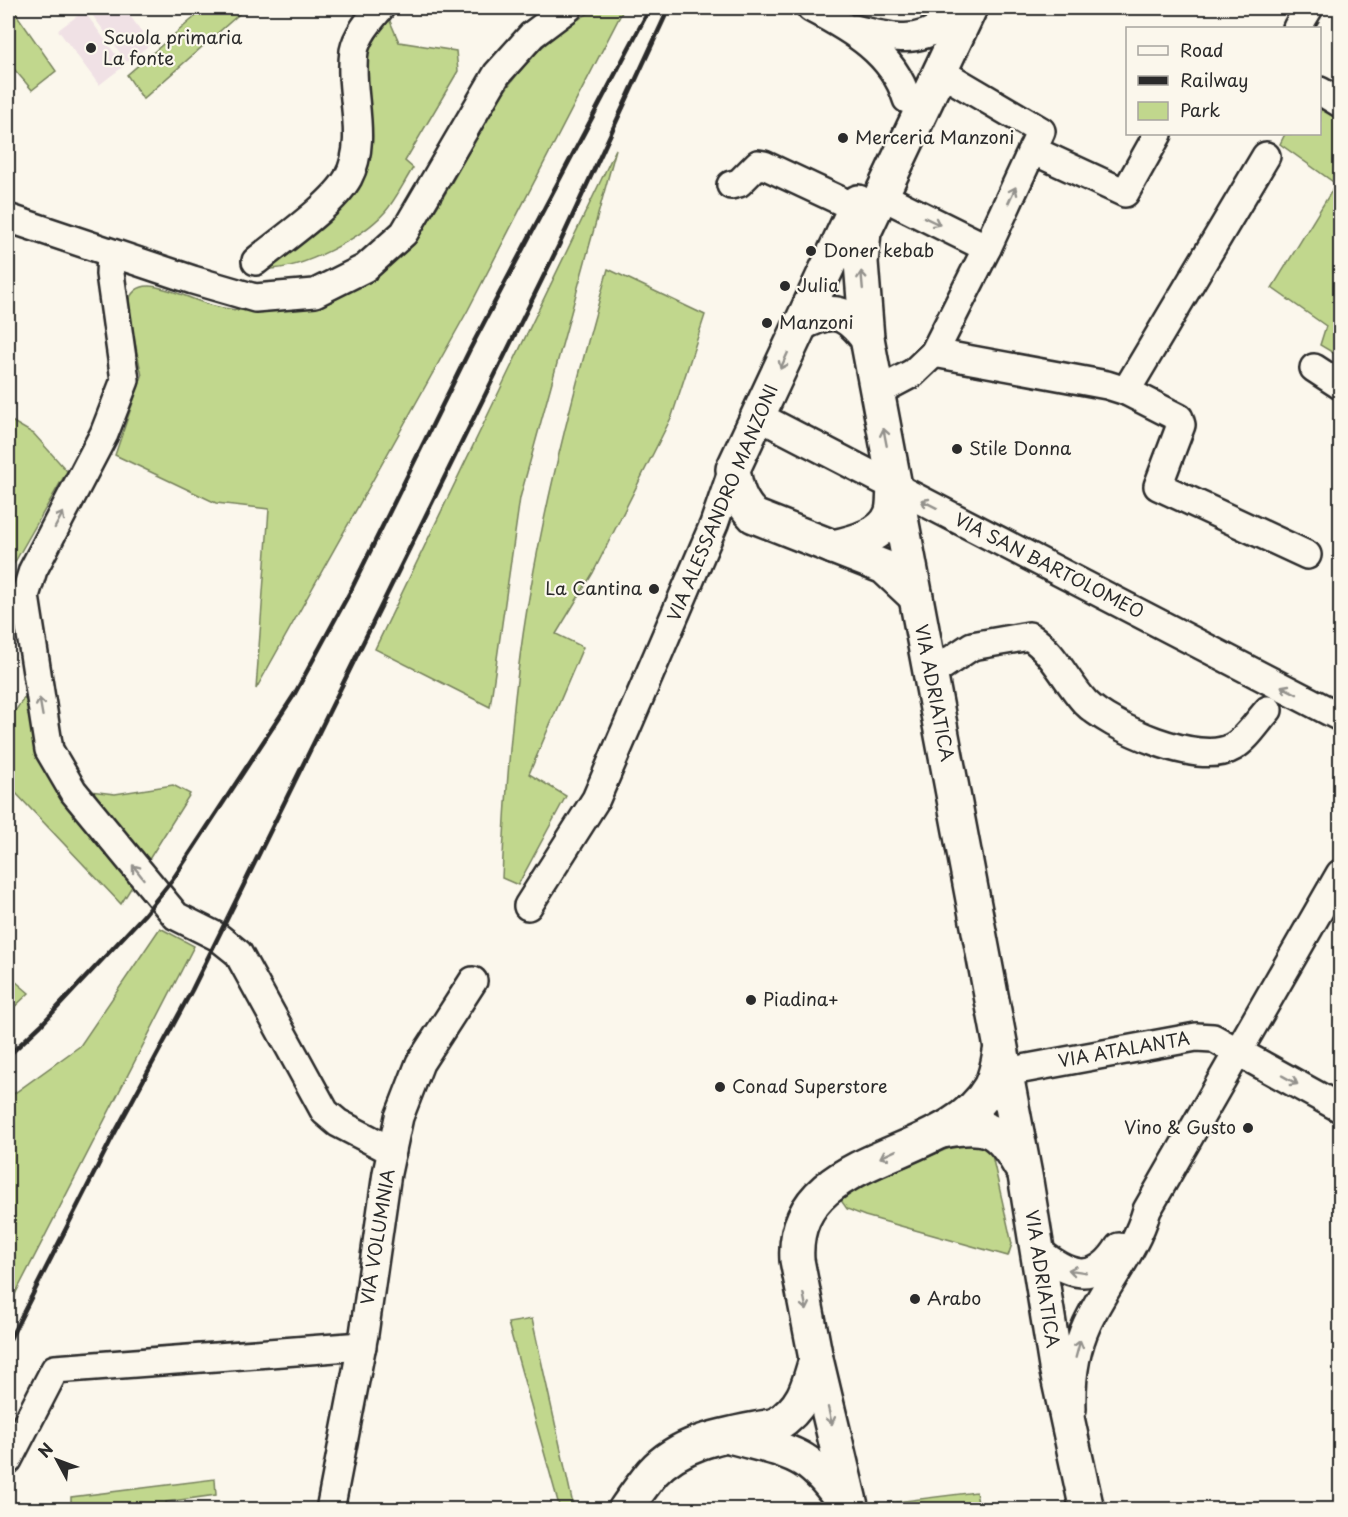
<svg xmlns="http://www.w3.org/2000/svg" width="1348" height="1517" font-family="'Playpen Sans',sans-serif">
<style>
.built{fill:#f0e1e5}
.green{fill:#c1d78d;stroke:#76815c;stroke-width:1.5}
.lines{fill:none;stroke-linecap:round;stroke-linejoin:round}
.minor-casing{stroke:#2b2b2b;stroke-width:32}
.major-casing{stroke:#2b2b2b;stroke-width:38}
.minor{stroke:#fbf7ec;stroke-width:27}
.major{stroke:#fbf7ec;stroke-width:33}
.rail{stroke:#2b2b2b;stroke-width:4.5}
.oneway{stroke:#93918c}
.poi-dot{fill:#2b2b2b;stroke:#fbf7ec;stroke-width:2}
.labels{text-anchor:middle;stroke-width:4.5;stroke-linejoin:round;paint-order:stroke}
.poi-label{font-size:18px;fill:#2b2b2b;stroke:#fbf7ec;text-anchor:start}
.street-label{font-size:18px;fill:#2b2b2b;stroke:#fbf7ec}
</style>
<rect width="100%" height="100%" fill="#fbf7ec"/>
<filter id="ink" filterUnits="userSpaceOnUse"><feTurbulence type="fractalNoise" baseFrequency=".0167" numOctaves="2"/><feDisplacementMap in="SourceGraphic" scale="12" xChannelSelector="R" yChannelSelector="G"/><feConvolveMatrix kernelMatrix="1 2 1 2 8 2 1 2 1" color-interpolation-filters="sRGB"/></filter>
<g filter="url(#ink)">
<g class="built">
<path d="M87,8H124L151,44L127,62Z"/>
<path d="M84,11L124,66L99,85L58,30Z"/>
</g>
<g class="green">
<path d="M8,8H12L56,71L32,90L8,62Z"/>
<path d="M191,8H246L143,99L127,75L197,15Z"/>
<path d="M615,8L622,12L468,310L256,689L269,509L216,503L115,455L142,376L127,305C130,294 137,286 149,286C165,286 193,300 210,305C262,319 331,307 375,276C389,266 408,250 418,236C471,164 493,76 570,25C586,14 596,7 615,8Z"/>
<path d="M386,12L399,42L456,51L458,71L405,161L413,168C404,182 396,199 385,212C362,238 301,270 266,269L357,188L364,56Z"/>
<path d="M1320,104L1340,116V357L1320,345L1326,326L1272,288L1336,184L1280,144L1285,134H1320Z"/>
<path d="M616,149L520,498L490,707L375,649Z"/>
<path d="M608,269L705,315L672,416L593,573L556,634L583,647L529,774L566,796L518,885L502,878C506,783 513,686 530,592C549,483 578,376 608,269Z"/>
<path d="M8,419L34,434L67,471L8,574Z"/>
<path d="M29,691L64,788L115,794L173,785L190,794L121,904L12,789L8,796V721Z"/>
<path d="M160,928L194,946L8,1308V1098L80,1046Z"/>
<path d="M8,975L29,993L8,1013Z"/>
<path d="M978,1141L991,1151L1012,1244L1008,1256L865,1216L847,1209L840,1199L852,1190L963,1142Z"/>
<path d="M532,1319L574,1509H560L508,1323Z"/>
<path d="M215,1479L216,1495L166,1502L167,1509H71V1497Z"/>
<path d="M976,1492L979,1509L873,1510L871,1505Z"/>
</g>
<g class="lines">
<defs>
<g id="minor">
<path d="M811,8C851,29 893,53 907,99"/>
<path d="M1297,28L1309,8"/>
<path d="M854,29C887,36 913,46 942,25"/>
<path d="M1320,91L1340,103"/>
<path d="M1032,150L1125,193L1158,134"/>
<path d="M731,185L739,183L758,164L764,165L856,208"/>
<path d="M880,195L987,248"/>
<path d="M8,218L193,280L255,298L315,293L365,268L404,233L497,74L532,35L568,8"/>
<path d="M111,253L110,274L125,380L104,434L33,570L25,596L49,750L73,791L176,916L218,937L238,953L325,1112L338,1123L392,1151"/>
<path d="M256,261C280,241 333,205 348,178C369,138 348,93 354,51C357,35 370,20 380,8"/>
<path d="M934,353L987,248L1041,131L939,71"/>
<path d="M1314,368L1340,385"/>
<path d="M1126,391L1266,156"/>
<path d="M877,392L913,373L934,353L1107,385L1126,391L1179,418L1181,425L1158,486L1307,555"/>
<path d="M758,416L1340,717"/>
<path d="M930,674L972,646L1029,636C1054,652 1065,680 1085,702C1109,727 1200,767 1233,747C1247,739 1257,722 1268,710"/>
<path d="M528,906L596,799L714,524L733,469"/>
<path d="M1006,1072L1196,1037L1213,1038L1340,1108"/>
<path d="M1037,1250C1068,1275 1094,1287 1119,1247"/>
<path d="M1072,1409C1071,1381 1075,1350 1087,1324C1105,1285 1135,1252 1147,1210L1340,874"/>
<path d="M8,1460L55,1369L362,1346"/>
<path d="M330,1510L364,1334L387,1173L399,1117L420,1063L473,981"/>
</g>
<g id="major">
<path d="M970,8L864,232L861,262L867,338L1025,1175L1056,1367L1087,1510"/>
<path d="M858,202L733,469C736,489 740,502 754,516L884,567L916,597"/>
<path d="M801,324C833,307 845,310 867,338"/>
<path d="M833,547C853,543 883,536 891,514C894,507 893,497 894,489"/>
<path d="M942,1131C985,1123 998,1127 1020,1166"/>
<path d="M733,1437C792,1453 809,1451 845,1505"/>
<path d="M625,1510C634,1497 643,1484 653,1472C684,1438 734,1434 776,1425C803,1408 808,1388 816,1359"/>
<path d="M852,1510L816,1359L797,1260C790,1149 947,1164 990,1087C996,1076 998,1064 1000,1052"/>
</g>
</defs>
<use href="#minor" class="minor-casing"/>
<use href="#major" class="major-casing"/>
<use href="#minor" class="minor"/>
<use href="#major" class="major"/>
<g class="rail">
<path d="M8,1056L41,1025L144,915L173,879L294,695L350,592L469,351L650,8"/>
<path d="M8,1343L111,1140L192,990L559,245L669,8"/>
</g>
</g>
<defs><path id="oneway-shaft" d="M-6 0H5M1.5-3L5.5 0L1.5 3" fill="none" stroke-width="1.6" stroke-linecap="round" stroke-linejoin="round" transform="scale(1.5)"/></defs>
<g class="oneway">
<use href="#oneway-shaft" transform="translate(1012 195) rotate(-65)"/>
<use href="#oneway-shaft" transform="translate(932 221) rotate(26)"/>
<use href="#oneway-shaft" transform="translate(862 280) rotate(-95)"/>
<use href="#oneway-shaft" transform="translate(784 361) rotate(115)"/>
<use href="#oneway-shaft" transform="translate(885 437) rotate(-101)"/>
<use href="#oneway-shaft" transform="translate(929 504) rotate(-153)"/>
<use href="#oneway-shaft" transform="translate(59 520) rotate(-62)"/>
<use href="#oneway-shaft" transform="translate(1289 690) rotate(-153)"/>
<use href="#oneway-shaft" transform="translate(41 707) rotate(-100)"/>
<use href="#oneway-shaft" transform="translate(138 872) rotate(-128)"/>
<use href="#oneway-shaft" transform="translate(1290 1080) rotate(29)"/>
<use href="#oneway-shaft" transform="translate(888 1154) rotate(155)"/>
<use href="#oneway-shaft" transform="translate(1077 1271) rotate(-171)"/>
<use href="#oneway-shaft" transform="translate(805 1302) rotate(79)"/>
<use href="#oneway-shaft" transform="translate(1078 1349) rotate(-75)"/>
<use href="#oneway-shaft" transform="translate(830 1416) rotate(77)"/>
</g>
</g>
<g class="poi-dot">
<circle cx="91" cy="48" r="6"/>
<circle cx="843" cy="138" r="6"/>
<circle cx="811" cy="251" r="6"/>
<circle cx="785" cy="286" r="6"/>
<circle cx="767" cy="323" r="6"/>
<circle cx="957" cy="449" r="6"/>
<circle cx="654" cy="589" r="6"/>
<circle cx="751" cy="1000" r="6"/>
<circle cx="720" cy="1087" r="6"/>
<circle cx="1248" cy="1128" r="6"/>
<circle cx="915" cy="1299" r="6"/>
</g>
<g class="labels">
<g class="poi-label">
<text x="103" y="44">Scuola primaria<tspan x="103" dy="21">La fonte</tspan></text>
<text x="855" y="144">Merceria Manzoni</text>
<text x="823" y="257">Doner kebab</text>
<text x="797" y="292">Julia</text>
<text x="779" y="329">Manzoni</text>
<text x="969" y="455">Stile Donna</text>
<text x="642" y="595" text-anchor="end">La Cantina</text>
<text x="763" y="1006">Piadina+</text>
<text x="732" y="1093">Conad Superstore</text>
<text x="1236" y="1134" text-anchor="end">Vino &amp; Gusto</text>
<text x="927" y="1305">Arabo</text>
</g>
<g class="street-label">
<text transform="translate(723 503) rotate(-67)" y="6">VIA ALESSANDRO MANZONI</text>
<text transform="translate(1049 566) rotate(27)" y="6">VIA SAN BARTOLOMEO</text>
<text transform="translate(934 693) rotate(79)" y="6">VIA ADRIATICA</text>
<text transform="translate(1124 1050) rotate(-10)" y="6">VIA ATALANTA</text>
<text transform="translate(378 1237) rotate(-81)" y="6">VIA VOLUMNIA</text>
<text transform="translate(1042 1279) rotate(81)" y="6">VIA ADRIATICA</text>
</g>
</g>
<rect width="1348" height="1517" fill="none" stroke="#fbf7ec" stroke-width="30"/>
<rect x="15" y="15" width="1318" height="1487" fill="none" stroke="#2b2b2b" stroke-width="2" filter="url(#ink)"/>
<rect x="1126" y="27" width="195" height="108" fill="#fbf7ec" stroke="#a8a59f" stroke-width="1.5"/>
<rect x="1138" y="46" width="30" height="9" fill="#fbf7ec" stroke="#a8a59f" stroke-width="1.5"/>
<text x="1180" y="57" font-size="18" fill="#2b2b2b">Road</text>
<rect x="1138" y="76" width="30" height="9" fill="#2b2b2b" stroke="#a8a59f" stroke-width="1.5"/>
<text x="1180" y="87" font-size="18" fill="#2b2b2b">Railway</text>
<rect x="1138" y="102" width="30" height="18" fill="#c1d78d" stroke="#a8a59f" stroke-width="1.5"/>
<text x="1180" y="117" font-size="18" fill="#2b2b2b">Park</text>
<g transform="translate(57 1460) rotate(311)" stroke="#fbf7ec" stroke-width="4.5" paint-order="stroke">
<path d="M0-4.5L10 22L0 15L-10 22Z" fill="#2b2b2b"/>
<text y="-9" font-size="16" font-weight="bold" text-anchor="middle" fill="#2b2b2b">N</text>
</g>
</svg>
